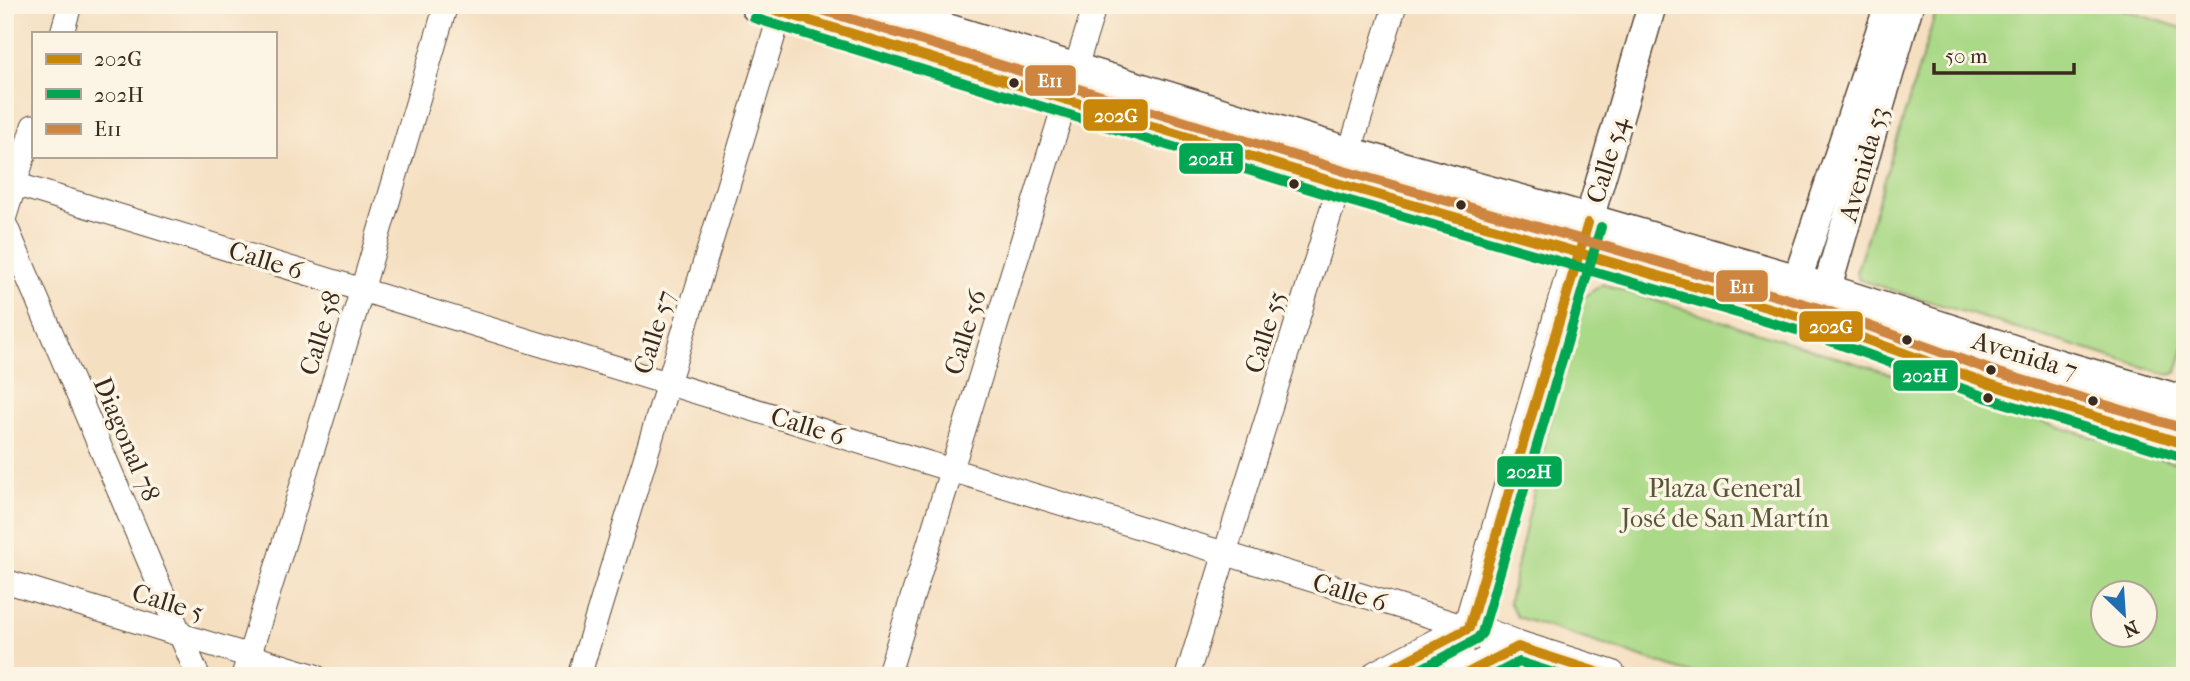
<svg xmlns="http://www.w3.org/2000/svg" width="2190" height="681" font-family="'IM FELL French Canon',serif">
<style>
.green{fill:#aad987;stroke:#728252;stroke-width:2;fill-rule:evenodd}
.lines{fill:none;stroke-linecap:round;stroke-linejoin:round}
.minor-casing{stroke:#574536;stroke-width:25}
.tertiary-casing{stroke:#574536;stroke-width:31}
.secondary-casing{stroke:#574536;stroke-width:34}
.primary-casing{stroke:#574536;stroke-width:38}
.minor{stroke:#fff;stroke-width:23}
.tertiary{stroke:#fff;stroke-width:28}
.secondary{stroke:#fff;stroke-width:32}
.primary{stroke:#fff;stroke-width:35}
.bus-1-casing{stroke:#fcf5e5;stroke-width:16}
.bus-2-casing{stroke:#fcf5e5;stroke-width:16}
.bus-3-casing{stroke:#fcf5e5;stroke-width:16}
.bus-1{stroke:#c88708;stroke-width:10}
.bus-2{stroke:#00a651;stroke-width:10}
.bus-3{stroke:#cd853f;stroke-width:10}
.bus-dot{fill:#3b2a1e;stroke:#fcf5e5;stroke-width:2.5}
.labels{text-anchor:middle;stroke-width:7;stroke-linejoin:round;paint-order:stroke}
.street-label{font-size:26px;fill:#3b2a1e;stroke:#fcf5e5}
.park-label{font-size:26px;fill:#575638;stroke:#fcf5e5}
.line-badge{stroke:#fcf5e5;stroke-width:2.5}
.badge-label{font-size:19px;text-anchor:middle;font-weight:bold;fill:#fff}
</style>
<rect width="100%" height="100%" fill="#fcf5e5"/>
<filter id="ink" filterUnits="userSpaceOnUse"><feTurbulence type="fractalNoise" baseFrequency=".0143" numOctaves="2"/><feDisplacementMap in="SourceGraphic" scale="14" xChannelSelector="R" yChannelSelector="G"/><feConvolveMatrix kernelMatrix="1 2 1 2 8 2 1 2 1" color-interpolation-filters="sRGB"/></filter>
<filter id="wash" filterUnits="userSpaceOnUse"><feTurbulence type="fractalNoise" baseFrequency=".00686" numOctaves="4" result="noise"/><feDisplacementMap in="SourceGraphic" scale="28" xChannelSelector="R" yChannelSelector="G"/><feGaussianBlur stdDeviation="1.57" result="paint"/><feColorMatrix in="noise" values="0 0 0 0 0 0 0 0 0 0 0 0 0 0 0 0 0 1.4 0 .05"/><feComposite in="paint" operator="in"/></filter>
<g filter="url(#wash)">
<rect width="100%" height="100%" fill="#f5dfc1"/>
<g class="green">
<path d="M1938,5H2109L2185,29V345L2177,372L2170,375L1859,280L1856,273Z"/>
<path d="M1603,284L2185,466V676H1700L1517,617L1509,602L1577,301ZM2102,594H2144V636H2102Z"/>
</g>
</g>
<g filter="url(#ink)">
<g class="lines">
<defs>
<g id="minor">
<path d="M62,33L70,5"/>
<path d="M5,181L1469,628L1453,676"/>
<path d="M5,216L33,126"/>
<path d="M5,224L198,676"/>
<path d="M5,581L315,676"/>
<path d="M243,676L362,290L446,5"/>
<path d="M579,676L783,5"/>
<path d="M888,676L1095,5"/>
<path d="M1187,676L1395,5"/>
</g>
<g id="tertiary">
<path d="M1588,223L1652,5"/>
<path d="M1790,301L1889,5"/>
<path d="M1821,309L1909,5"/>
</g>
<g id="secondary">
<path d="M1469,628L1585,230"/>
<path d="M1469,628L1518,647L1610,676"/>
<path d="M1378,676L1469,628"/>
<path d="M1462,676L1518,647"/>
</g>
<g id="primary">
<path d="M758,5L1340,184L1818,322L1992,385L2185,444"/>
<path d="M860,5L1349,155L1559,213L1796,282L2057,367L2185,404"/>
</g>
</defs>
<use href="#minor" class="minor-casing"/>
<use href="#tertiary" class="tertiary-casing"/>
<use href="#secondary" class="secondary-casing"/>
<use href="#primary" class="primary-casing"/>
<use href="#minor" class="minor"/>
<use href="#tertiary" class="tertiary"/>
<use href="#secondary" class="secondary"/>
<use href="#primary" class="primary"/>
<defs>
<g id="bus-1">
<path d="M759,5L1340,184L1818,322L1992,385L2185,444"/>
<path d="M1378,676L1469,628L1588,223"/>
<path d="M1462,676L1518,647L1609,676"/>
</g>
<g id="bus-2">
<path d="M754,18L1336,197L1814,335L1988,398L2181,457"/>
<path d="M1408,676L1476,640L1482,633L1601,227"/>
<path d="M1493,676L1519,662L1563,676"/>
</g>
<path id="bus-3" d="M806,5L1344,171L1822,309L1996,372L2185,429"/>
</defs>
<use href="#bus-1" class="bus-1-casing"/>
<use href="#bus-2" class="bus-2-casing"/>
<use href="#bus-3" class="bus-3-casing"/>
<use href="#bus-1" class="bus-1"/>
<use href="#bus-2" class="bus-2"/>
<use href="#bus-3" class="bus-3"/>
</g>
</g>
<g class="bus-dot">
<circle cx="1014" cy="83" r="6"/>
<circle cx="1294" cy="184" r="6"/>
<circle cx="1461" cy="205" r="6"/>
<circle cx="1907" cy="340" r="6"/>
<circle cx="1991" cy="370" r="6"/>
<circle cx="1988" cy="398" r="6"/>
<circle cx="2093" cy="401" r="6"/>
</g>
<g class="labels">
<g class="street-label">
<text transform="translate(1607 160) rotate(-73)" y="9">Calle 54</text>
<text transform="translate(1863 164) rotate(-74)" y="9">Avenida 53</text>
<text transform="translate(266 260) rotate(17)" y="9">Calle 6</text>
<text transform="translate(654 332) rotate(-73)" y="9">Calle 57</text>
<text transform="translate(965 332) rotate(-73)" y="9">Calle 56</text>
<text transform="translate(1265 332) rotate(-73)" y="9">Calle 55</text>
<text transform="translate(320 333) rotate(-73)" y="9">Calle 58</text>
<text transform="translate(2025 355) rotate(17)" y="9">Avenida 7</text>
<text transform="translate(808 426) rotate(17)" y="9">Calle 6</text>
<text transform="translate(127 439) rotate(67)" y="9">Diagonal 78</text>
<text transform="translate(1350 592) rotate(17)" y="9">Calle 6</text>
<text transform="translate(168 602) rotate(17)" y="9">Calle 5</text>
</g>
<g class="park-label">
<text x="1725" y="497">Plaza General<tspan x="1725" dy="30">José de San Martín</tspan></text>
</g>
</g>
<g class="line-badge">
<rect x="1024" y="64" width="53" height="33" rx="7" fill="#cd853f"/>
<rect x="1082" y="98" width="67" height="34" rx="7" fill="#c88708"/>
<rect x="1178" y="142" width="66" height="33" rx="7" fill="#00a651"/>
<rect x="1715" y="269" width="54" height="34" rx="7" fill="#cd853f"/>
<rect x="1798" y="310" width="66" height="33" rx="7" fill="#c88708"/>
<rect x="1892" y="359" width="67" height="33" rx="7" fill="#00a651"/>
<rect x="1496" y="455" width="67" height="33" rx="7" fill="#00a651"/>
</g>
<g class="badge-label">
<text x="1050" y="87">E11</text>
<text x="1116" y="122">202G</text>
<text x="1211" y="165">202H</text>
<text x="1742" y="293">E11</text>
<text x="1831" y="333">202G</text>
<text x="1925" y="382">202H</text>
<text x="1529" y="478">202H</text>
</g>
<rect width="2190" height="681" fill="none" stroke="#fcf5e5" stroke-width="28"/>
<rect x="32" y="32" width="245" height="126" fill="#fcf5e5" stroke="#afa495" stroke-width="2"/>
<rect x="46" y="54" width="35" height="10" fill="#c88708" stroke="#afa495" stroke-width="2"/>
<text x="94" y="66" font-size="21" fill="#3b2a1e">202G</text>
<rect x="46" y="89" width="35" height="10" fill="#00a651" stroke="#afa495" stroke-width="2"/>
<text x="94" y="102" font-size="21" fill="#3b2a1e">202H</text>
<rect x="46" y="124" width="35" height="10" fill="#cd853f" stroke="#afa495" stroke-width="2"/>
<text x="94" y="136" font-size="21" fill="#3b2a1e">E11</text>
<g transform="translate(2124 614) rotate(155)"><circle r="33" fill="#fcf5e5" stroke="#afa495" stroke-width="2"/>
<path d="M0-5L12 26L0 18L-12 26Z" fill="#1f6fb2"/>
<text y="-10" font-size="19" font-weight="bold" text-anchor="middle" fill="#3b2a1e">N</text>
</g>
<path d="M1934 63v10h140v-10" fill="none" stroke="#3b2a1e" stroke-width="3.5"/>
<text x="1945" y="63" font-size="21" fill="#3b2a1e" stroke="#fcf5e5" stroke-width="5" paint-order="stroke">50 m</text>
</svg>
